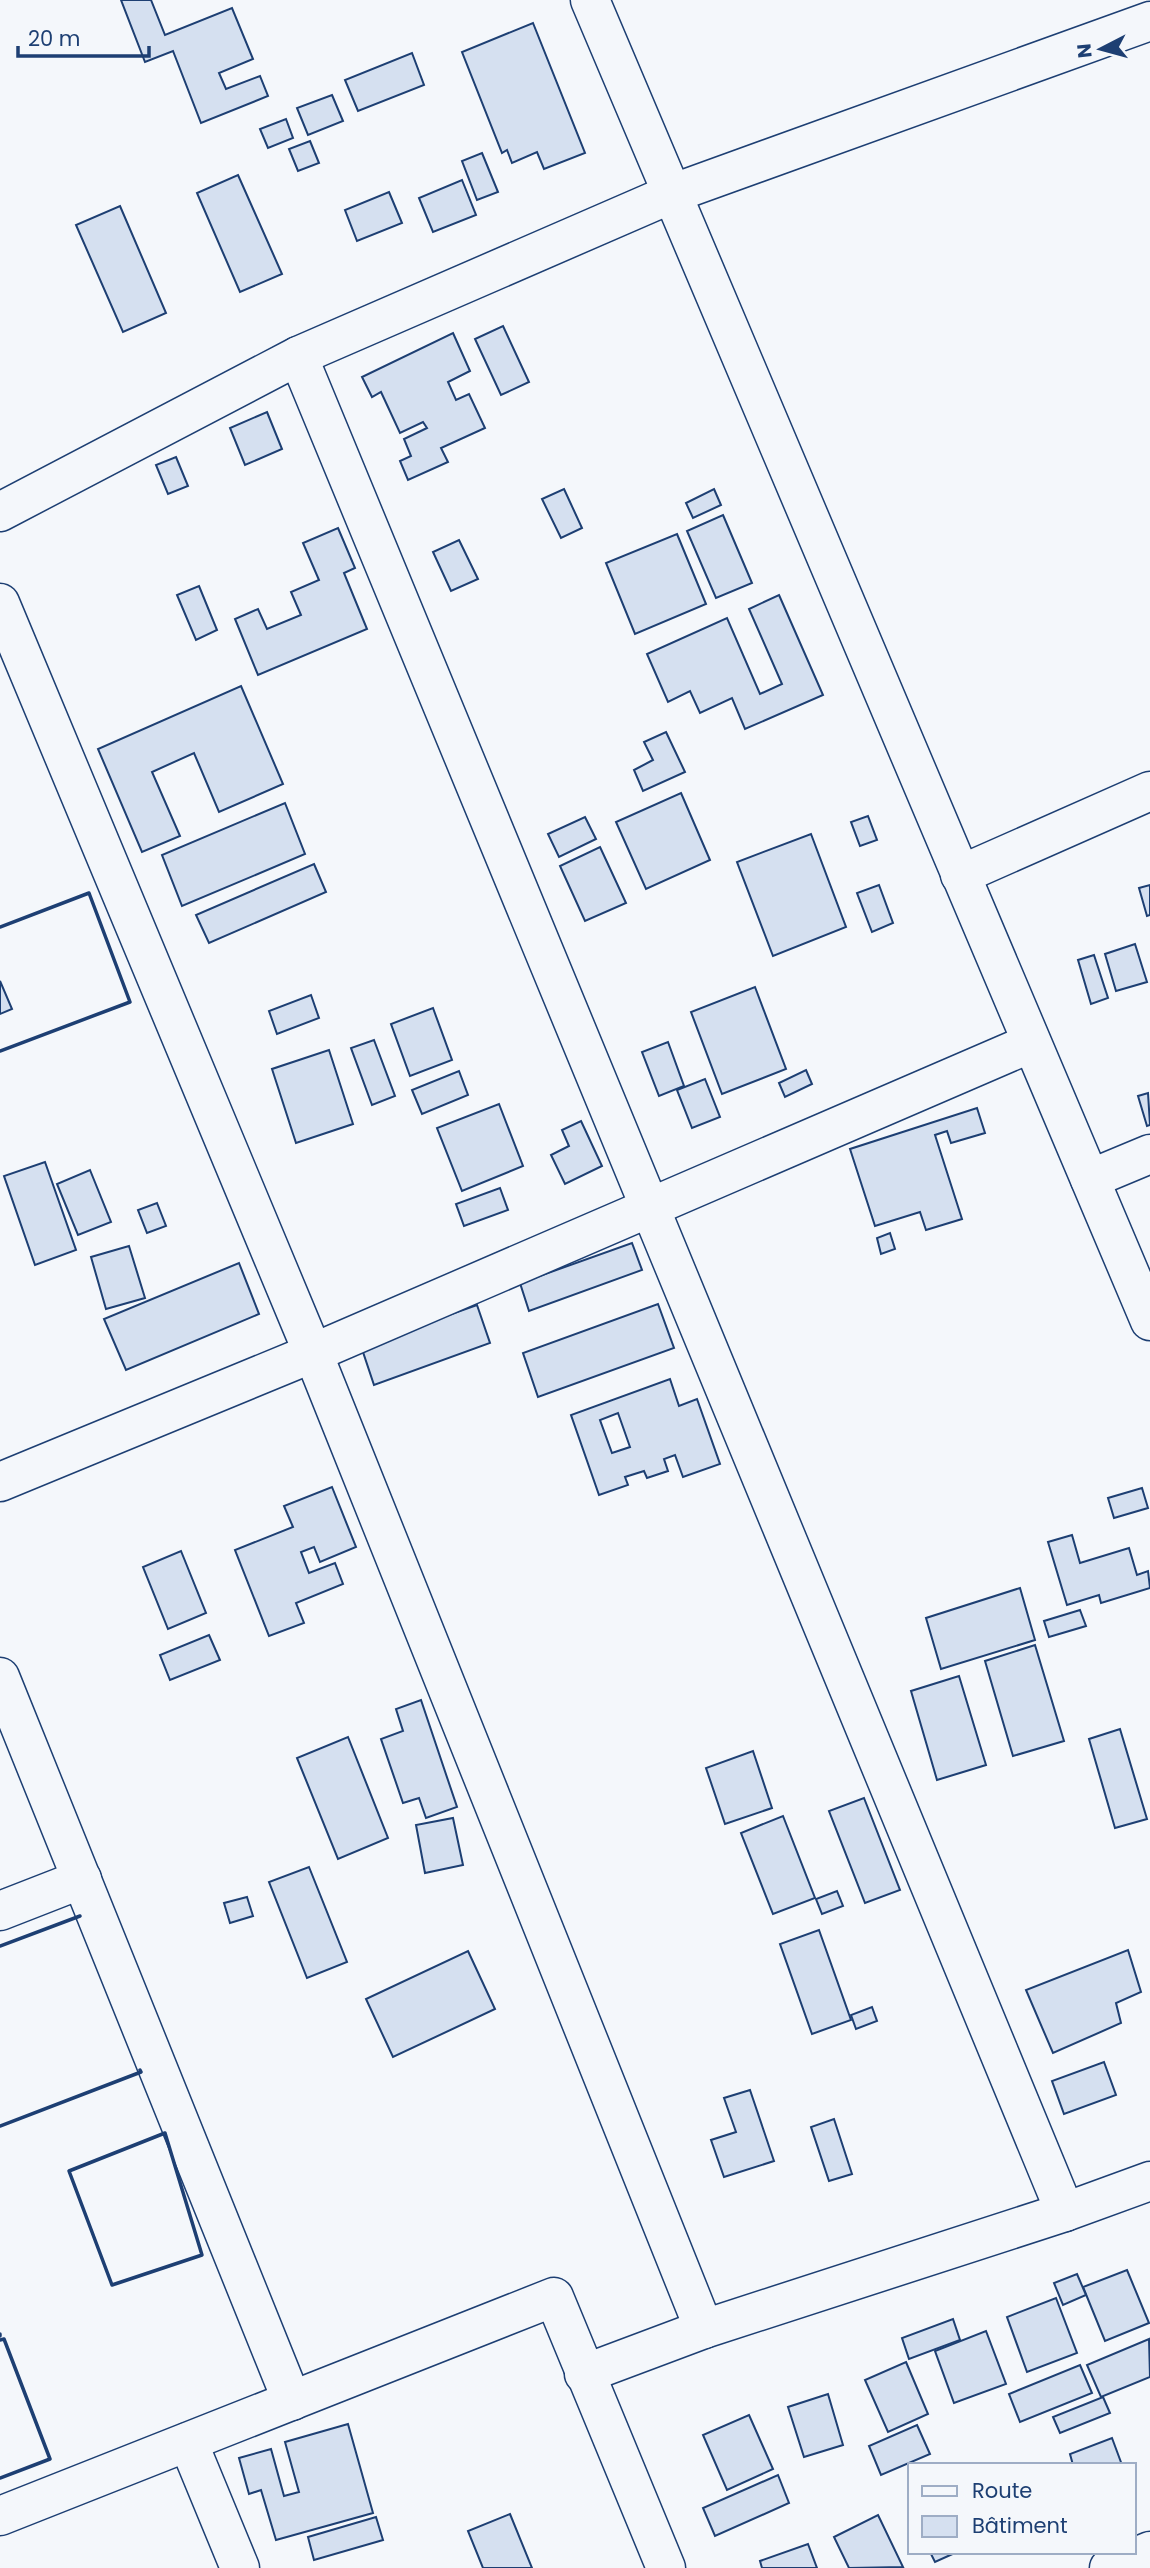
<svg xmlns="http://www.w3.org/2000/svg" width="1150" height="2568" font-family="Poppins,sans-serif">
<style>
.building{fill:#d5e0f0;stroke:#1d3f73;stroke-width:2;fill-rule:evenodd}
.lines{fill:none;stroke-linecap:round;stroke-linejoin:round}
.minor-casing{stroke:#1d3f73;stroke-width:41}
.minor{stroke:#f4f7fb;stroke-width:38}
.wall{stroke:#1d3f73;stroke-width:3.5}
</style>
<rect width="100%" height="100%" fill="#f4f7fb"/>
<g class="building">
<path d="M121,0H151L165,35L232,8L253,59L219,73L226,89L260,76L268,96L201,123L173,51L145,62Z"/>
<path d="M533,23L585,153L544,169L537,152L512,163L507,150L502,153L462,52Z"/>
<path d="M412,53L424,85L358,111L345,80Z"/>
<path d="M332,95L343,121L308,135L297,108Z"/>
<path d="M286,119L293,138L268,148L260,129Z"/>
<path d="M310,141L319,163L298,171L289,149Z"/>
<path d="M482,153L498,192L477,200L462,161Z"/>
<path d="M238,175L282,274L240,292L197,193Z"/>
<path d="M462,180L476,215L433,232L419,198Z"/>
<path d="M389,192L402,223L357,241L345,210Z"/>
<path d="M120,206L166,313L123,332L76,225Z"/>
<path d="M503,326L529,382L501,395L475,339Z"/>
<path d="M453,333L470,371L448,382L456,400L469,394L485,428L441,448L448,462L408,480L400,461L411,456L404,439L427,428L423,422L400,433L381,392L372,397L362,377Z"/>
<path d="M267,412L282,449L245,465L230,428Z"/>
<path d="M176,457L188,486L168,494L156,465Z"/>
<path d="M564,489L582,528L561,538L542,499Z"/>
<path d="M714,489L721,505L693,518L686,503Z"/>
<path d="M723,515L752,583L716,598L687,531Z"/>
<path d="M338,528L355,568L344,573L367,629L258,675L235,619L258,609L267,629L301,615L291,592L319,580L303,543Z"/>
<path d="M677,534L706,604L635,634L606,563Z"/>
<path d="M459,540L478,579L451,591L433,552Z"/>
<path d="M199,586L217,630L196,640L177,595Z"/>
<path d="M779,595L823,695L745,729L732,698L700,713L690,691L668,702L647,654L727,618L760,694L782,684L749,609Z"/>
<path d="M241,686L283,784L219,812L194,753L152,772L180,836L142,852L98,749Z"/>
<path d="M666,732L685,772L643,791L634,770L653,760L644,742Z"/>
<path d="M681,793L710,860L646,889L616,822Z"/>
<path d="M285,803L305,854L182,906L162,855Z"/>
<path d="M868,816L877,840L860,846L851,822Z"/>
<path d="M585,817L596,839L559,857L548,834Z"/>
<path d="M811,834L846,927L773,956L737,862Z"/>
<path d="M600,847L626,903L585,921L560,866Z"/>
<path d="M314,864L326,892L209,943L196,915Z"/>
<path d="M879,885L893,923L872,932L857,893Z"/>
<path d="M1150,885V915L1147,916L1139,888Z"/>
<path d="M1135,944L1147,982L1116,991L1105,954Z"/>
<path d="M1094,955L1108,998L1091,1004L1078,960Z"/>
<path d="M0,981L12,1009L0,1014Z"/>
<path d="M755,987L786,1069L722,1094L691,1012Z"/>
<path d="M311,995L319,1018L277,1034L269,1011Z"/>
<path d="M433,1008L452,1060L410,1076L391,1024Z"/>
<path d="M374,1040L395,1096L372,1105L351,1048Z"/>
<path d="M668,1042L684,1086L659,1096L642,1052Z"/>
<path d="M329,1050L353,1124L296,1143L272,1069Z"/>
<path d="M806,1070L812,1084L785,1097L779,1083Z"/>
<path d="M459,1071L468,1095L422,1114L412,1090Z"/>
<path d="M705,1079L720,1117L692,1128L677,1090Z"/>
<path d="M1148,1093L1150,1125L1147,1126L1138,1096Z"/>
<path d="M499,1104L523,1166L462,1191L437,1128Z"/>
<path d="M977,1108L985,1133L951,1143L947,1131L935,1135L962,1219L926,1230L920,1212L875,1226L850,1149Z"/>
<path d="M581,1121L602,1166L565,1184L551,1155L569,1146L562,1130Z"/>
<path d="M45,1162L76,1250L35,1265L4,1176Z"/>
<path d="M90,1170L111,1222L78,1235L57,1184Z"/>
<path d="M500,1188L508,1210L464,1226L456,1204Z"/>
<path d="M157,1203L166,1226L147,1233L138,1210Z"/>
<path d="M890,1233L895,1249L881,1254L877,1238Z"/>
<path d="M632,1243L642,1270L529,1311L520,1283Z"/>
<path d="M129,1246L145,1298L106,1309L91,1257Z"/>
<path d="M239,1263L259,1314L126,1370L104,1319Z"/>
<path d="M658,1304L674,1348L538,1397L523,1353Z"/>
<path d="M477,1305L490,1343L374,1385L361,1346Z"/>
<path d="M670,1379L679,1406L697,1399L720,1464L683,1477L675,1455L664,1459L668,1471L647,1478L644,1471L625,1477L628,1485L599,1495L571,1415ZM618,1413L630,1447L612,1453L600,1420Z"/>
<path d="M332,1487L356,1547L320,1562L314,1547L301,1552L309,1573L335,1563L343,1584L296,1603L304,1623L269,1636L235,1550L293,1527L284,1506Z"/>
<path d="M1142,1488L1148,1508L1114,1518L1108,1498Z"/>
<path d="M1072,1535L1080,1563L1129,1548L1137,1575L1148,1571L1150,1588L1101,1603L1099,1595L1067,1605L1048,1542Z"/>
<path d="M181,1551L206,1613L168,1629L143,1567Z"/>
<path d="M1020,1588L1035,1640L941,1669L926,1618Z"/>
<path d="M1080,1610L1086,1626L1049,1637L1044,1621Z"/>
<path d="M209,1635L220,1660L170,1680L160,1655Z"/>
<path d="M1035,1645L1064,1741L1013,1756L985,1661Z"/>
<path d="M959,1676L986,1765L937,1780L911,1691Z"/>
<path d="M421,1700L457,1807L426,1818L419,1798L403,1803L381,1739L403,1731L396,1709Z"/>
<path d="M1120,1729L1147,1819L1115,1828L1089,1739Z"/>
<path d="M348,1737L388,1838L338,1859L297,1758Z"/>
<path d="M753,1751L772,1808L725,1824L706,1768Z"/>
<path d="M864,1798L900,1890L865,1903L829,1811Z"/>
<path d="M783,1816L815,1898L773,1914L741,1833Z"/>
<path d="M453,1818L463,1865L425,1873L416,1825Z"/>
<path d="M309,1867L347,1962L307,1978L269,1882Z"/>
<path d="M837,1891L843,1906L822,1914L816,1899Z"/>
<path d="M247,1897L253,1916L230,1923L224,1903Z"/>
<path d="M819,1930L851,2020L812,2034L780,1944Z"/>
<path d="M1128,1950L1141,1992L1116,2003L1121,2023L1053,2053L1026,1990Z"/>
<path d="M468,1951L495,2009L393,2057L366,1999Z"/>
<path d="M872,2007L877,2021L856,2029L851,2015Z"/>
<path d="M1104,2062L1116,2095L1064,2114L1052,2081Z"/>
<path d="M750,2090L774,2161L724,2177L711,2140L736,2132L724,2098Z"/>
<path d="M834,2119L852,2174L829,2181L811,2127Z"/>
<path d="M1127,2270L1149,2323L1105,2341L1083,2287Z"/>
<path d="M1077,2274L1086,2295L1063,2305L1054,2283Z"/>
<path d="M1056,2298L1077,2353L1027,2372L1007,2317Z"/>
<path d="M953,2319L960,2340L909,2359L902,2338Z"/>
<path d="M986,2331L1006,2384L954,2403L935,2351Z"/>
<path d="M1149,2339L1150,2377L1101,2397L1087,2365Z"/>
<path d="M906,2362L928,2414L888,2432L865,2380Z"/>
<path d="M1080,2365L1092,2393L1020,2422L1009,2394Z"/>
<path d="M828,2394L843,2445L804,2457L788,2407Z"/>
<path d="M1103,2397L1110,2413L1060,2433L1053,2417Z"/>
<path d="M749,2415L773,2469L727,2490L703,2435Z"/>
<path d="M348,2424L373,2513L276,2540L261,2490L249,2494L239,2458L271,2449L284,2496L299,2492L285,2442Z"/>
<path d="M917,2425L930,2454L881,2475L869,2446Z"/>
<path d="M1112,2438L1122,2465H1073L1070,2454Z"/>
<path d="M778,2475L789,2503L715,2536L703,2508Z"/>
<path d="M510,2514L532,2568H483L468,2531Z"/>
<path d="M878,2515L903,2567L849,2568L834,2537Z"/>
<path d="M376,2517L383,2540L314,2560L308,2537Z"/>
<path d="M808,2544L817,2568H762L760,2561Z"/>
<path d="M930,2552H957L935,2562Z"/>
</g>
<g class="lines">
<defs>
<g id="minor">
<path d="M590,0L1150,1321"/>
<path d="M298,356L1065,2212"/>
<path d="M0,512L298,356L671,194L1150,21"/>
<path d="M0,603L313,1353L704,2329"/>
<path d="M960,875L1150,791"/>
<path d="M1090,1179L1150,1154"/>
<path d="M0,1482L313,1353L1031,1043"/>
<path d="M0,1677L292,2401"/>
<path d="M0,1911L82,1879"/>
<path d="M584,2374L704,2329L1065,2212L1150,2181"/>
<path d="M188,2442L240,2568"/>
<path d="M0,2516L554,2297L666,2568"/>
<path d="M1109,2568L1150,2551"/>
</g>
</defs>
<use href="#minor" class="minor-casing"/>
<use href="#minor" class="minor"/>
<g class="wall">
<path d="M0,927L89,893L130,1002L0,1051"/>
<path d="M0,1946L80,1916"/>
<path d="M0,2126L141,2072L140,2070"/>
<path d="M165,2133L202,2255L112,2285L69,2171Z"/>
<path d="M0,2334V2336"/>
<path d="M0,2340L4,2339L50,2459L0,2478"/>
</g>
</g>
<rect x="908" y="2463" width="228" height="91" fill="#f4f7fb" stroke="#9eadc5" stroke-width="2"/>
<rect x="922" y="2486" width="35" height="10" fill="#f4f7fb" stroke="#9eadc5" stroke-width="2"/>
<text x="972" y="2498" font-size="21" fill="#1d3f73">Route</text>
<rect x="922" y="2516" width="35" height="21" fill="#d5e0f0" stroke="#9eadc5" stroke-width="2"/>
<text x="972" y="2533" font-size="21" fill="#1d3f73">Bâtiment</text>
<g transform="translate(1101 49) rotate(264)" stroke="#f4f7fb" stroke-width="5" paint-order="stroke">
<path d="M0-5L12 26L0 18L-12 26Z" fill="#1d3f73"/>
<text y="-10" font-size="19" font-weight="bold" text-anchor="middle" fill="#1d3f73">N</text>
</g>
<path d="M18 46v10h131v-10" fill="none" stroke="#1d3f73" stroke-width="3.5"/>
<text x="28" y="46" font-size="21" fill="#1d3f73" stroke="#f4f7fb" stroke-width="5" paint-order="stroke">20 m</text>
</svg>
